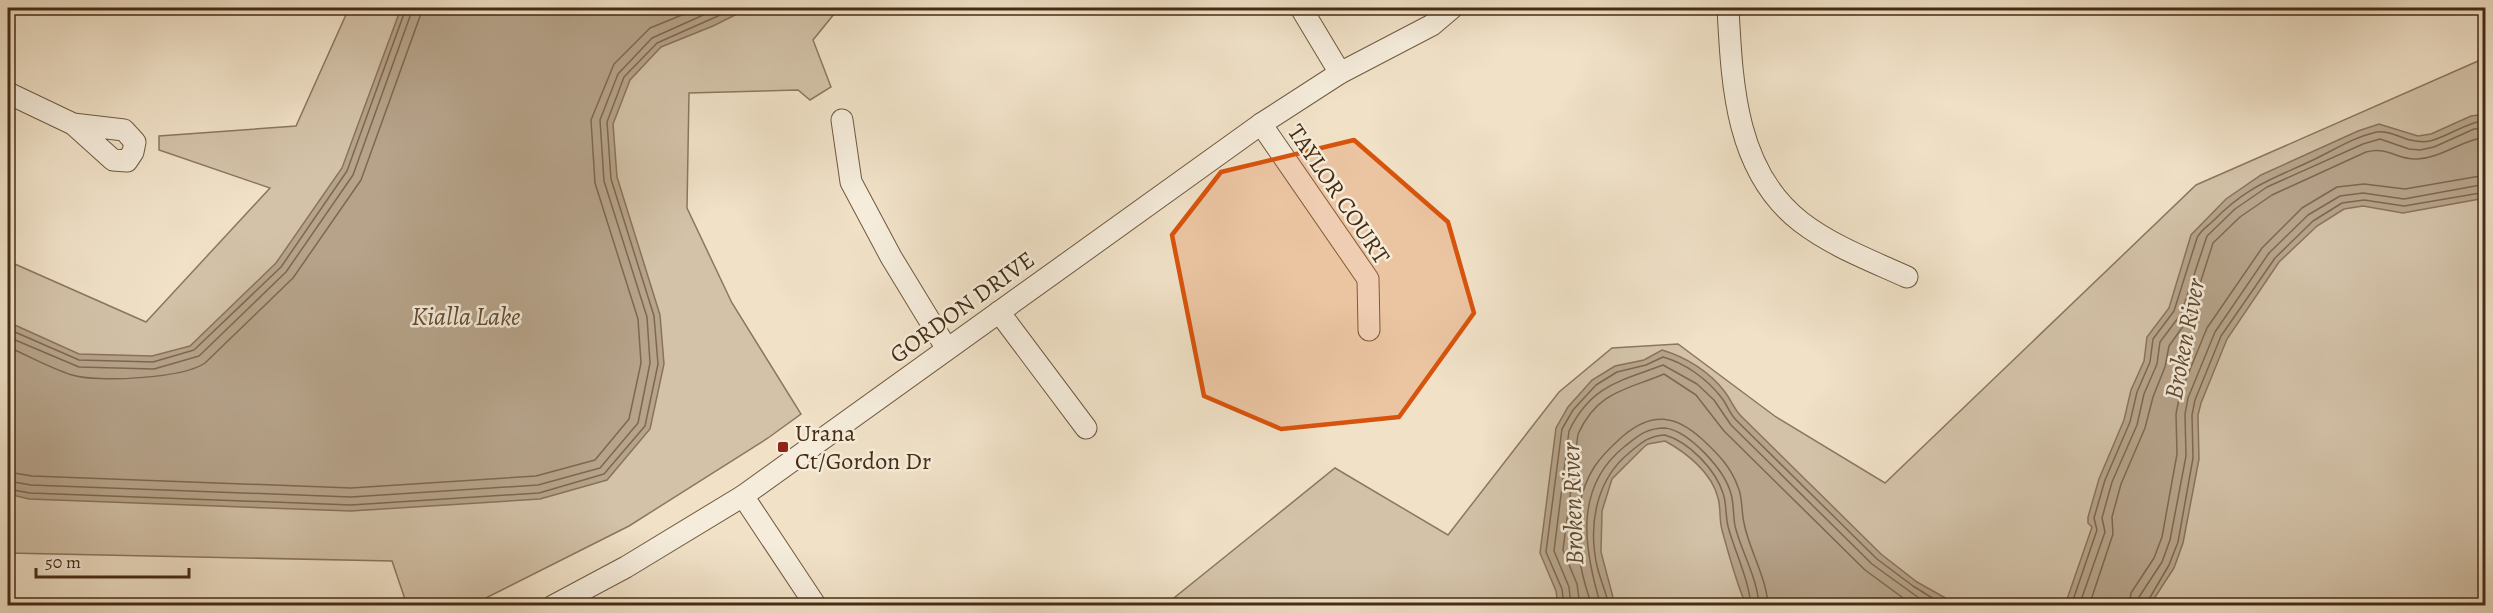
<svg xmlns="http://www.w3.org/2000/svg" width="2493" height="613" font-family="Alegreya,serif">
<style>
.green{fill:#d3c2a8;stroke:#8c775e;stroke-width:1.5}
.water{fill:#b6a38a;stroke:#89735a;stroke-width:1.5}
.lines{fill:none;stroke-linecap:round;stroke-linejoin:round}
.shore{stroke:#7e684e;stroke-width:1.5}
.minor-casing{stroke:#705940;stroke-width:23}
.minor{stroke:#f5ecdb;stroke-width:21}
.marked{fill:#d8540d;fill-opacity:0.2;stroke:#d8540d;stroke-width:4.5;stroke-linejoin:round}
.poi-dot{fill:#8f2418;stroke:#f5ecdb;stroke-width:2}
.labels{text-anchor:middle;stroke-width:5;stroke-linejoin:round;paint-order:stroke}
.street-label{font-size:24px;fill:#452c13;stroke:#f5ecdb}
.poi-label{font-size:24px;fill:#452c13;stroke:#f5ecdb;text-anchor:start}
.water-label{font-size:26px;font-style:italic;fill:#614a31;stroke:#f5ecdb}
</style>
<rect width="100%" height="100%" fill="#f0e1c7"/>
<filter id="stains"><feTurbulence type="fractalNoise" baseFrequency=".00333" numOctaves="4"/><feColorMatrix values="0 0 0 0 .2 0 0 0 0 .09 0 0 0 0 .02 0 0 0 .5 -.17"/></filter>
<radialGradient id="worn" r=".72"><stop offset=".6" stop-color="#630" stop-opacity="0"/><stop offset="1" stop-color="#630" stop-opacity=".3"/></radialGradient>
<g class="green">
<path d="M349,8H839L813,40L831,87L810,100L798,90L689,93L687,208L732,303L801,414L768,438L629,526L472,605H407L392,561L8,553V261L146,322L270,188L159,150V136L296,126Z"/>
<path d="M2485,58V605L1164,606L1335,468L1448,535L1559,392L1612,348L1678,344L1776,417L1885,483L2196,185Z"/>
</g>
<g class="water">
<path d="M401,8H749L713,26L661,47L630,80L613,124L617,177L660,315L664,364L650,429L607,480L540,499L351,511L29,499L8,494V322L79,354L152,356L190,346L276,263L342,168Z"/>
<path d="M2485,114V198L2403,213L2363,206L2344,209L2317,226L2279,262L2227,339L2201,403L2198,415L2199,459L2183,543L2174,568L2150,605H2065L2092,527L2088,523V517L2099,479L2124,420L2131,390L2144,361L2147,337L2169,308L2191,235L2226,199L2261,175L2358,131L2379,124L2418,136L2431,134L2471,116Z"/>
<path d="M1662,350C1686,357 1710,372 1725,392C1731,400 1734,409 1741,416L1881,554L1917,582L1958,605H1746C1736,582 1729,555 1722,530C1719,520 1721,508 1718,498C1712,473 1687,453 1665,441L1648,444L1644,447L1612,479L1602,511L1601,552L1615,605H1558L1556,591L1540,553L1556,428L1568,407L1592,380L1615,366L1644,360Z"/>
</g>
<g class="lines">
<g class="shore">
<path d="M8,329L79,360L153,362L194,350L281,267L347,171L406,8"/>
<path d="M8,337L79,367L154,369L199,356L286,272L353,175L413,8"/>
<path d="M8,347C29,356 50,368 72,375C97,383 184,378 205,363L293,278L361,180L423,8"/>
<path d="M8,472L32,476L351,488L536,476L595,460L629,419L641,363L638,319L595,183L591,120L614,64L650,28L699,8"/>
<path d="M8,481L31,485L351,497L538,485L600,468L638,423L650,363L647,317L604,181L600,120L618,74L652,38L719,8"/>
<path d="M8,489L30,493L351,505L539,493L604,474L645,426L658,364L654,316L611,179L607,122L624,77L657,43L736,8"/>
<path d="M1564,606L1562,589L1546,552L1562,429L1573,410L1596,385L1617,372L1646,365L1663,357C1685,363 1707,379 1721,397C1727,404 1729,413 1736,420L1877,559L1913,586L1945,606"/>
<path d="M1571,606L1569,587L1554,551L1569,431C1591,385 1621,381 1663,365L1697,384L1714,400L1731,425L1872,564L1930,606"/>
<path d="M1580,606L1577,584L1563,550L1578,434C1598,391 1626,390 1664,374L1696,395L1724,431L1865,570L1914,606"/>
<path d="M1592,606C1581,575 1573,540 1579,507C1586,473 1598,458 1623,436C1652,411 1676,415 1703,440C1718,454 1731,467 1738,487C1743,498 1741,511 1744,523C1749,550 1767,578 1768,606"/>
<path d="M1601,606C1584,550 1573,488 1624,447C1638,436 1646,428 1665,428C1689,431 1725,470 1731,494C1734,504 1733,515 1735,526C1741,551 1758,579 1759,606"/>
<path d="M1609,606C1606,592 1600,579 1597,566C1588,525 1596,480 1629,453C1641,443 1648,436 1665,435C1689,442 1715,469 1723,493C1727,504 1725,518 1729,530C1736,554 1749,581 1751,606"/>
<path d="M2071,606L2097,530L2094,518L2105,480L2130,422L2137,392L2150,362L2153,339L2174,311L2197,238C2201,230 2207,227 2213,221C2247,186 2271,180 2313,160C2334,150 2354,137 2377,132C2392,129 2407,145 2430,141C2449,136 2465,123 2486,120"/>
<path d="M2079,606L2105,532L2102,518L2112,482L2137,425L2144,394L2157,364L2160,342L2181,314L2207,236L2235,209L2267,187L2363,144L2380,139L2409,149L2420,150L2434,147L2474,129L2486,128"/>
<path d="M2089,606L2113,534L2112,517L2121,484L2145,428L2153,397L2165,367L2169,346L2189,318L2213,243L2240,217L2272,195L2366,152C2390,146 2395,160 2417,159C2442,158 2461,140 2486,137"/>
<path d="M2129,606L2131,593L2154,558L2162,537L2177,454L2176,414L2180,394L2207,328L2262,248L2302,208L2337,187L2364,184L2405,189L2486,175"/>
<path d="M2138,606L2139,597L2162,562L2170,540L2186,456L2185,414L2188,398L2215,332L2269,253L2308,215L2340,196L2363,193L2404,199L2486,184"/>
<path d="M2145,606L2169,565L2178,542L2193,458L2192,415L2195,400L2221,336L2275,258L2313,221L2342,203L2364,200L2404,206L2486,192"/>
</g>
<defs>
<g id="minor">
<path d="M1301,8L1340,73"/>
<path d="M1728,8C1732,83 1735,171 1801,222C1832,246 1872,261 1907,277"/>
<path d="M8,93L73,124L113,160L127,161L133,152L135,142L124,130L73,124"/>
<path d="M842,120L851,182L891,257L947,349"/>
<path d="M1261,124L1368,279L1369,330"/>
<path d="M999,312L1086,428"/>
<path d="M743,496L816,606"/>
<path d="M553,606L626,567L743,496L1261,124L1340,73L1432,25L1452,8"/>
</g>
</defs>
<use href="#minor" class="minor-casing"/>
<use href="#minor" class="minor"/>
</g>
<path class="marked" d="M1354,140L1448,222L1474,313L1399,417L1281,429L1204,396L1172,235L1221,172Z"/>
<rect class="poi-dot" x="777" y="441" width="12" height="12" rx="3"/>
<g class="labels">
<g class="street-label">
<text transform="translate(1339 194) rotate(56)" y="8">TAYLOR COURT</text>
<text transform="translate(962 307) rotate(-36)" y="8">GORDON DRIVE</text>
</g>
<g class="poi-label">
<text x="795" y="441">Urana<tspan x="795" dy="28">Ct/Gordon Dr</tspan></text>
</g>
<g class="water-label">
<text x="466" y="325">Kialla Lake</text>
<text transform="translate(2184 339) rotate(-79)" y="9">Broken River</text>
<text transform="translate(1572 504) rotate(-92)" y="9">Broken River</text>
</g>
</g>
<rect width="2493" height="613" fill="none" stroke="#f0e1c7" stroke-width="30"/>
<rect x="9" y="9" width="2475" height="595" fill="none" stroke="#452c13" stroke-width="3"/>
<rect x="15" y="15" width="2463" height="583" fill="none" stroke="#452c13" stroke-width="1.5"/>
<path d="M36 568v9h153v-9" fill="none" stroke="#452c13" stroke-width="3"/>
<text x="45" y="568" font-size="18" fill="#452c13" stroke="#f5ecdb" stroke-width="4.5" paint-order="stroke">50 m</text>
<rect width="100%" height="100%" filter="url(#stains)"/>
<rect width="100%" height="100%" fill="url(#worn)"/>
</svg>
